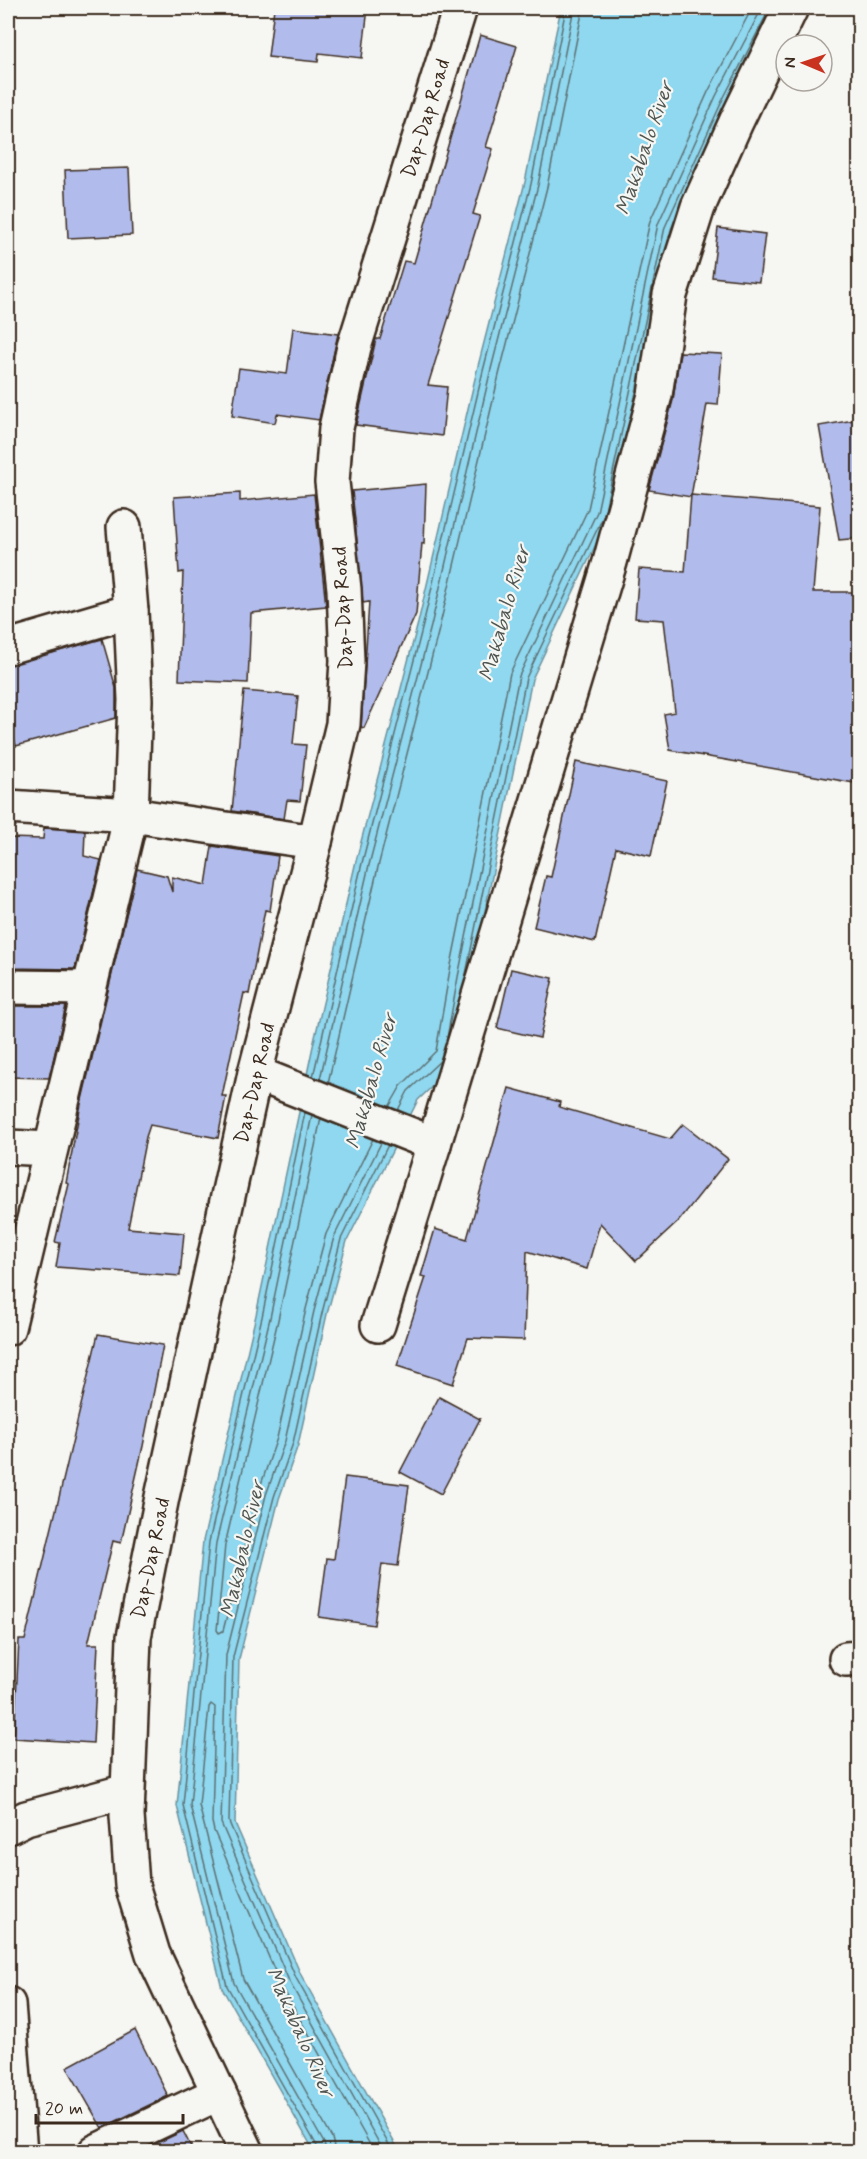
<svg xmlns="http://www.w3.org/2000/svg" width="867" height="2159" font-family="Mynerve,sans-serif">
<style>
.water{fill:#8fd8f0;stroke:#6d929c;stroke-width:1.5}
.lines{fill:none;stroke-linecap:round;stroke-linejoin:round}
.shore{stroke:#5d7072;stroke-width:1.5}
.building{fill:#b1bcec;stroke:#3b2a1e;stroke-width:1.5}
.street-casing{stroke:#3b2a1e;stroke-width:38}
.street{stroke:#f6f6f2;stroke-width:33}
.labels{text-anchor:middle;stroke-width:4.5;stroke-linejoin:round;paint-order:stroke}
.street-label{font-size:20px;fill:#3b2a1e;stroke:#f6f6f2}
.water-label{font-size:21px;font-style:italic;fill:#505652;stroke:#f6f6f2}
</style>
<rect width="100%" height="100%" fill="#f6f6f2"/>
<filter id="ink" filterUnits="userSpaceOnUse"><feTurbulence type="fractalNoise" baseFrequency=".0167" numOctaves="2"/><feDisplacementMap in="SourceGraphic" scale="12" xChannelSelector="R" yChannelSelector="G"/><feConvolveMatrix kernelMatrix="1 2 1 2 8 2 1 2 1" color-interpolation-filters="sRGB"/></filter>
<g filter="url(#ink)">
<path class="water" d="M561,8H777L728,101L671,229L609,517L532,679L471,980L457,1063L418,1100L347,1241L327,1314L298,1445L279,1499L239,1659L235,1823L301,1975L399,2151H314L222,1988L177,1806L203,1541L256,1315L313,1046L356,861L418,623L477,370L525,182Z"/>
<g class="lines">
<g class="shore">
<path d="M465,979L526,678L604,515L665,227L723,99L770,8"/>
<path d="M447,1038L458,977L519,676L597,512L658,224L716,96L762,8"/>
<path d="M313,1077L362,863L423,625L483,371L531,184L566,8"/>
<path d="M320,1079L369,865L431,626L490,373L538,185L574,8"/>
<path d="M328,1083L378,867L439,629L499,375L547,187L583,8"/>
<path d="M389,1107L401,1086L436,1051L449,975L510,673L588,509L650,221L708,92L752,8"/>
<path d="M398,1110L408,1091L441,1060"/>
<path d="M305,1112L262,1317L209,1542L183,1805L227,1986L317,2146L318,2152"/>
<path d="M312,1115L270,1318L216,1543L190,1805L234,1983L324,2143L326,2152"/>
<path d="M321,1118L278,1320L225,1545L217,1630L219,1633L223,1631L258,1493L277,1438L306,1309L326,1234L373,1139"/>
<path d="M381,1143L334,1237L314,1311L285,1441L266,1495L226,1655L221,1823L289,1981L384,2152"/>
<path d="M388,1145L341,1239L322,1313L293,1443L274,1497L233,1657L229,1822L296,1978L393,2152"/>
<path d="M335,2152L332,2138L243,1979L199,1805L209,1707L211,1704L215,1707L212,1822L214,1831L281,1985L374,2152"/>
</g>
</g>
<g class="building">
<path d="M274,8H368L362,58L319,53L318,62L268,57Z"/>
<path d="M480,35L517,46L486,147L493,149L473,214L480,216L428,385L447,387L442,436L356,425L376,339H380L404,261L414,263Z"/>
<path d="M129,168L132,235L68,238L65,170Z"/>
<path d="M718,228L765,234L759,282L712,277Z"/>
<path d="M293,328L338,334L319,420L277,414L275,423L232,416L239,368L287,374Z"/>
<path d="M680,352L722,354L718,405L707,404L691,497L649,490L673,400Z"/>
<path d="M860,419V538L839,540L819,426Z"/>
<path d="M426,484L424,544L422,543L416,614L364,728L361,727L369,602L363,603L352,491Z"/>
<path d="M240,493V501L314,494L326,606L251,613L248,683L179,680L183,572L179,573L174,497Z"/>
<path d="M691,495L820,506L813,592H860V784L670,750L664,714L675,712L664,620L635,618L639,569L685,572Z"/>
<path d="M102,639L116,688V718L16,746L8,713V665Z"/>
<path d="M244,691L298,696L293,744L306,745L300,801L287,800L284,819L232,811Z"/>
<path d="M576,762L667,781L651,856L616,848L595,942L534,927L546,876L551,877Z"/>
<path d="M44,828L85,831L84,856L101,860L75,969L8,968V838L43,839Z"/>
<path d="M212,846L278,856L270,911L265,910L249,994L244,993L222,1096H226L218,1138L150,1125L146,1137L128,1228L184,1233L180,1276L56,1267L60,1243L55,1242L69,1184L66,1183L81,1104L137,869L167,876L172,892V877L206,885Z"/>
<path d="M511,969L553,978L540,1038L497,1028Z"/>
<path d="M8,1006H66L49,1078L8,1077Z"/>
<path d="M509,1088L560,1102L559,1107L670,1139L683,1124L728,1159L678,1222L636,1261L600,1223L587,1269L527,1251L524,1340L468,1338L453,1384L397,1366L426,1277L421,1276L435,1229L467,1239Z"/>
<path d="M98,1334L163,1345L143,1446L121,1543L113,1541L88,1644H98L93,1743L14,1738L19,1640H25Z"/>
<path d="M439,1397L480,1419L441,1494L400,1472Z"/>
<path d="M345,1477L409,1485L398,1566L382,1564L374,1625L319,1617L327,1558L334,1559Z"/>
<path d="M135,2030L168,2096L102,2128L67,2067Z"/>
<path d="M183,2131L193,2151H140Z"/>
</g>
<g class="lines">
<defs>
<g id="street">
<path d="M124,527L131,611"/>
<path d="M8,647L131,611L135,700L131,815L8,1328"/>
<path d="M8,807L131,815L315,842"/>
<path d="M8,987L89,988"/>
<path d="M255,1073L434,1144L378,1325"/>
<path d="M434,1144L610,562L655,395L670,295L698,207L736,122L791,8"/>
<path d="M8,1147L50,1149"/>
<path d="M846,1659L860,1658"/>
<path d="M8,1827L26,1818L127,1791"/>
<path d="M8,2004L20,2152"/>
<path d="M95,2152L219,2093"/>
<path d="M247,2152L153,1954L132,1885L127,1816L134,1637L162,1497L255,1073L315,842L343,724L347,661L344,589L332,482L336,428L354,347L460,8"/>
</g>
</defs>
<use href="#street" class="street-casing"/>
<use href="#street" class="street"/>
</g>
</g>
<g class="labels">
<g class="street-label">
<text transform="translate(425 118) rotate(-73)" y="7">Dap-Dap Road</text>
<text transform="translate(342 608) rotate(-93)" y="7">Dap-Dap Road</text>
<text transform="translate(254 1083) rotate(-77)" y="7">Dap-Dap Road</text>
<text transform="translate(150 1558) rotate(-78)" y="7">Dap-Dap Road</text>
</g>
<g class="water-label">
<text transform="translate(644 148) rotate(-71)" y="7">Makabalo River</text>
<text transform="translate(504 613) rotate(-74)" y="7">Makabalo River</text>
<text transform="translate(371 1081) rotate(-74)" y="7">Makabalo River</text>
<text transform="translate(242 1549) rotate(-77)" y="7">Makabalo River</text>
<text transform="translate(301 2032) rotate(66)" y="7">Makabalo River</text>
</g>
</g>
<rect width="867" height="2159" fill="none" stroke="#f6f6f2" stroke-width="30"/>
<rect x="15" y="15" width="837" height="2129" fill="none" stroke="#3b2a1e" stroke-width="2" filter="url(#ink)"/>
<g transform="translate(804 63) rotate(272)"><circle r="28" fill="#f6f6f2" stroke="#aba49d" stroke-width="1.5"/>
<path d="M0-4.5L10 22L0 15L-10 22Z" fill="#c8321e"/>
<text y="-9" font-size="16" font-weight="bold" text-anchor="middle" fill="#3b2a1e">N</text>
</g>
<path d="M36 2114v9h147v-9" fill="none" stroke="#3b2a1e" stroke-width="3"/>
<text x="45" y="2114" font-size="18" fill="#3b2a1e" stroke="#f6f6f2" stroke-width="4.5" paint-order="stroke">20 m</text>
</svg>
